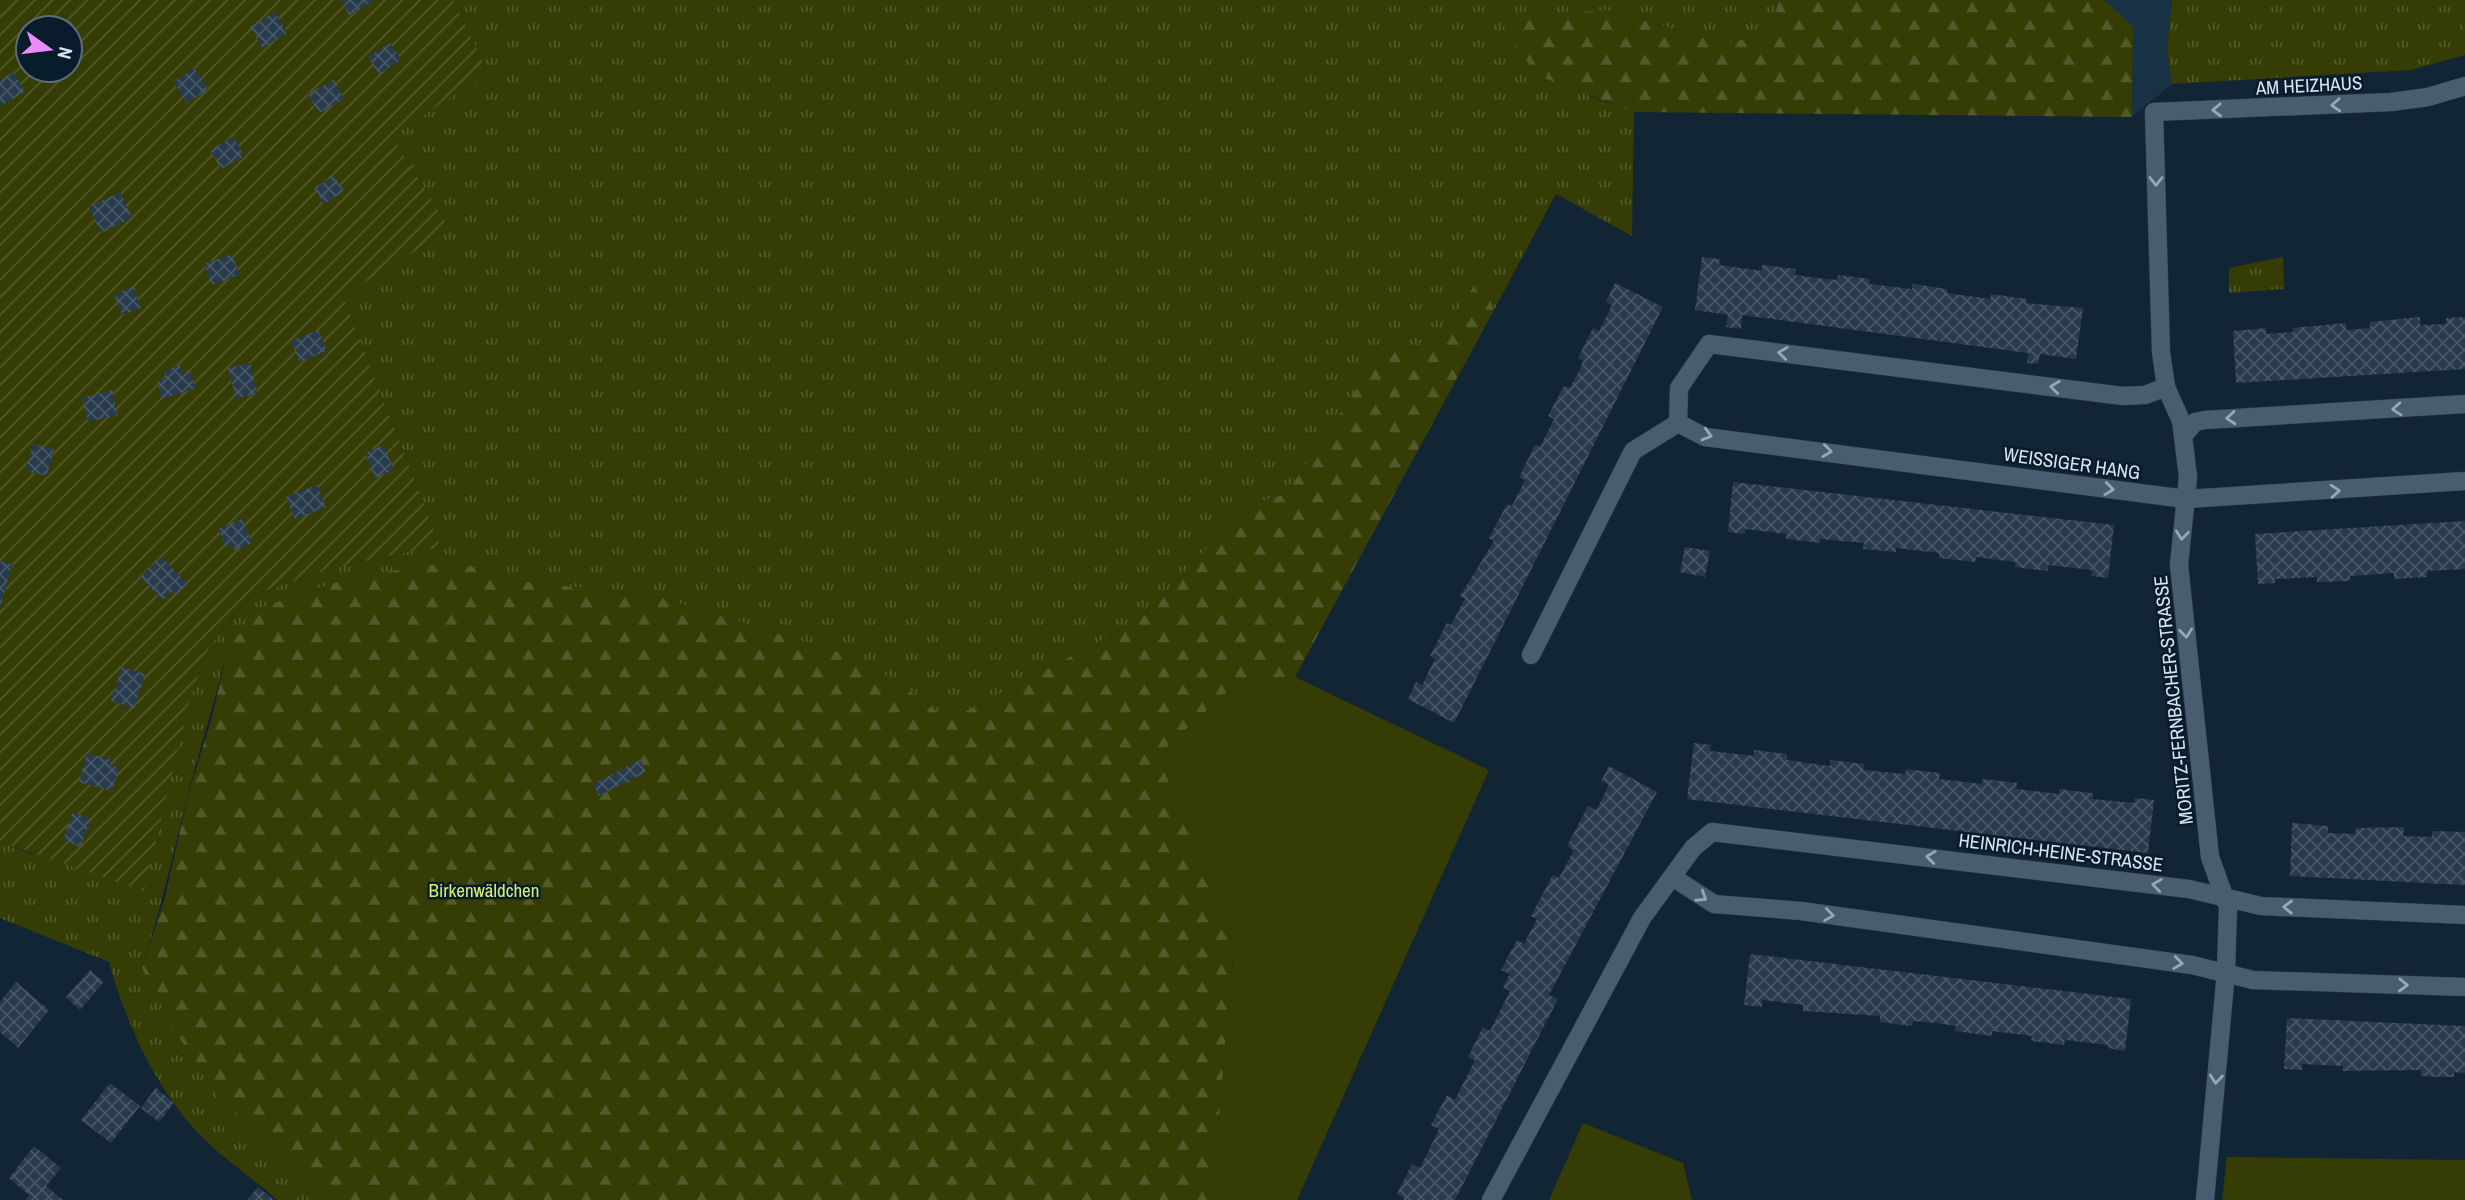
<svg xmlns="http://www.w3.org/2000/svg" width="2465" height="1200" font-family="'Archivo Narrow',sans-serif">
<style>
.built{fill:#173245}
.grass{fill:url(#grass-tufts)}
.forest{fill:url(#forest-firs)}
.park{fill:#353d05}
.garden{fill:url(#garden-furrows);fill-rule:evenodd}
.building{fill:url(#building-cross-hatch)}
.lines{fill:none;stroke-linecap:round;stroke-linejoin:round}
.minor-casing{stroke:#34424f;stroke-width:19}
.minor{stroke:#485e70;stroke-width:18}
.oneway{stroke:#97a8b6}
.labels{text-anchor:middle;stroke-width:5;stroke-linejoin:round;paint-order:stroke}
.street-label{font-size:19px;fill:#d8e5f0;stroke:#081c2b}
.park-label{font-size:19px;fill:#d8ee71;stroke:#081c2b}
</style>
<defs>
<pattern id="grass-tufts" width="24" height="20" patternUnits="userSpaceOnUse" patternTransform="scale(1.75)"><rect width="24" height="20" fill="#353d05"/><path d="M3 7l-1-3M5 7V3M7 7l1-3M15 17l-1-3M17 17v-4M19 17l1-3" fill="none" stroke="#52592a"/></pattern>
<pattern id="forest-firs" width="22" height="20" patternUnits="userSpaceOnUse" patternTransform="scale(1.75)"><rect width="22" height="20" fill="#353d05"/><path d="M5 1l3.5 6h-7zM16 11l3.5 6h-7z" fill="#52592a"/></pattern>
<pattern id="garden-furrows" width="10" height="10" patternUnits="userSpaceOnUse" patternTransform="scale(1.75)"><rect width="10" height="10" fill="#353d05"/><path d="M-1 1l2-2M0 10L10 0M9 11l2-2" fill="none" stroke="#52592a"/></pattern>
<pattern id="building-cross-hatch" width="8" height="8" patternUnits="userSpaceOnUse" patternTransform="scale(1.75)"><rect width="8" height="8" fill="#273b4c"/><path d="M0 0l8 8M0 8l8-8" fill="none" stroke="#465766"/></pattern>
</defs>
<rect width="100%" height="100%" fill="#112535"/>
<path class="built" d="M2105,0H2172L2167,49L2172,84L2132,117L2133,27Z"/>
<g class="grass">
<path d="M453,0H1777L1775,34L1723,43L1607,10L1589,96L1634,112L1632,236L1556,194L1494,310L1479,277L1442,336L1377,358L1286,494L1250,504L1137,622L949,720L867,661L656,596L519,581L456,562L228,647C216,698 200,747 187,797C173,855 160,911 142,968L289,1163L329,1200H277C253,1178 225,1160 202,1137C157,1091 126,1024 109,962L0,918V842L32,854L190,699L208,649L249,596L330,569L406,552L441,548L343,296L450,229L392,136L488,72Z"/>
<path d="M2172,0H2465V55L2411,70L2172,84L2167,49Z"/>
<path d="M2283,257L2284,289L2229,293V268Z"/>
</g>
<g class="forest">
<path d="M1777,0H2105L2133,27L2132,117L1634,112L1536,75L1503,25L1528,16L1607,10L1722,43L1775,34Z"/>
<path d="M1480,276L1494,310L1295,677L1241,679L1159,755L1234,947L1212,1200H329L219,1097L175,1031L142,968L165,898L188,795L213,714L228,647L263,607L311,590L361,575L456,562L519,581L656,596L867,661L949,720L1137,622L1250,504L1286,494L1377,358L1442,336Z"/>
</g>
<g class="park">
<path d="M1295,677L1489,770L1297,1200H1212L1234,947L1158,755L1241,679Z"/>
<path d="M1583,1123L1683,1163L1692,1200H1549Z"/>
<path d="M2227,1157L2465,1160V1200H2222Z"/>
</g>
<path class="garden" d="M0,0H453L488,72L392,136L450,229L343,296L441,548L406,552L330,569L249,596L208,649L190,699L144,891L0,842ZM28,28H70V70H28Z"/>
<g class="building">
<path d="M341,0H375L349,15Z"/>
<path d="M275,12L287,33L262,48L250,27Z"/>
<path d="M390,43L401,60L379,74L368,57Z"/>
<path d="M194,68L208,89L187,103L173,82Z"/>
<path d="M13,72L25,92L0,106V80Z"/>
<path d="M334,80L344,99L319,113L308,94Z"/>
<path d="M233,137L244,156L221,169L210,150Z"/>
<path d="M334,176L344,191L324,204L314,188Z"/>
<path d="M120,192L132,218L101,233L89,207Z"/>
<path d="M232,254L240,275L212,285L204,264Z"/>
<path d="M1702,257L1720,259L1719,265L1762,271V265L1796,269L1795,275L1817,278L1837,280L1838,275L1870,279L1869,284L1912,289L1913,284L1947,289V293L1990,299L1991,294L2027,299L2026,303L2083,308L2076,359L2040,354L2038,364L2027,363L2028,353L1742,315L1741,329L1726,327L1728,315L1695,310Z"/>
<path d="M1615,283L1663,307L1454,723L1408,699L1416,682L1422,685L1435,659L1430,656L1447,623L1451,625L1465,599L1460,596L1494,541L1489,538L1507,504L1512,506L1525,480L1519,477L1535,445L1540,447L1554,419L1548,416L1564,386L1570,388L1580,369L1583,361L1578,358L1593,328L1599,331L1612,305L1606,302Z"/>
<path d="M134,287L141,308L122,315L114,294Z"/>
<path d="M2420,317V325L2446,324V318L2465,317V369L2236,383L2233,331L2266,328V334L2293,332V328L2346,323V330L2370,328V322Z"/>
<path d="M318,330L327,351L300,362L291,341Z"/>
<path d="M250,363L257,393L236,399L228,368Z"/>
<path d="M180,365L182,373L190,371L196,388L162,399L157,381L166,378L164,371Z"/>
<path d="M112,390L118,415L88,422L82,398Z"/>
<path d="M33,444L54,449L47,476L26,471Z"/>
<path d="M384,445L394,470L375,478L365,453Z"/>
<path d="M1733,482L2114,525L2108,578L2091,576L2092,570L2048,565V571L2030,569L2015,567L2016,562L1976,557L1975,562L1939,558V553L1896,548V552L1863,549L1864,543L1820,539V543L1786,539V534L1745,529V534L1728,532Z"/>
<path d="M317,485L326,507L295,519L286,497Z"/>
<path d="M242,519L252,543L234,550L231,545L226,547L218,529Z"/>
<path d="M2465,521V569L2427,571V577L2394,579V573L2350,576L2351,581L2317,582V577L2275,579V583L2258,584L2255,534Z"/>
<path d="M1685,547L1710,551L1705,577L1680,572Z"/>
<path d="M161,557L188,584L176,595L172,591L163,600L140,577Z"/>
<path d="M0,561L12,564L1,605H0Z"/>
<path d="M122,667L145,674L134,708L111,701Z"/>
<path d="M1694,743L1711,745L1710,751L1754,756V750L1787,754V760L1830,766V760L1864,764L1863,770L1905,774L1906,769L1940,773L1939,779L1982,784L1983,779L2017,783L2016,789L2059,794V789L2093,793V799L2134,803L2135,798L2154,800L2148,853L1687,799Z"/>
<path d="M87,753L112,760L110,765L119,768L112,791L79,782Z"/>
<path d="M640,760L646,772L599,796L593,784Z"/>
<path d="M1609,766L1657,792L1549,995L1558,999L1455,1200H1403L1404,1198L1397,1194L1412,1164L1420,1168L1430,1148L1439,1129L1431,1125L1447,1095L1455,1100L1475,1060L1468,1057L1483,1027L1490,1031L1510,991L1503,987L1510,974L1501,970L1517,940L1524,944L1537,919L1531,916L1553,875L1559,878L1574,850L1567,846L1588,806L1595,810L1599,805L1609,785L1601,781Z"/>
<path d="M73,812L91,819L80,847L63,840Z"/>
<path d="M2292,823L2328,826V833L2355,834L2356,828L2404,827L2403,836L2432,837V831L2465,832V885L2290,876Z"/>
<path d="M1750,954L2131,999L2125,1051L2108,1048V1045L2065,1040L2064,1045L2031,1041L2032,1036L1992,1031V1036L1955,1031L1956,1026L1935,1023L1913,1021L1912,1026L1880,1022V1016L1803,1011V1005L1762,1000V1007L1744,1005Z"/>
<path d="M90,970L104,982L80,1010L66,997Z"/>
<path d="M16,982L49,1010L18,1048L0,1032V1002Z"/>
<path d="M2287,1018L2465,1026V1073L2454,1072V1077H2438L2421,1076V1070L2343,1071V1066L2302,1064V1070L2284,1069Z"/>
<path d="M110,1083L140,1106L111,1143L81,1120Z"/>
<path d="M156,1088L174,1103L159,1122L141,1108Z"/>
<path d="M34,1146L61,1168L46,1186L63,1200H26L29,1195L9,1178Z"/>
<path d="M258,1187L268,1195L274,1200H247Z"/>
</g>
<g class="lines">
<defs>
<g id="minor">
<path d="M1678,423L1705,437L2186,499L2465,481"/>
<path d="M1678,423L1679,388L1709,344L2123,396L2145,395L2166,387"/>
<path d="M2183,436L2195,422L2205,420L2465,404"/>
<path d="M1531,655L1633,451L1678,423"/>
<path d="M1674,878L1714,904L1801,911L2192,965L2253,980L2465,987"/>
<path d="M1491,1200L1642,918L1693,848L1712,832L2189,889L2261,906L2465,915"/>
<path d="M2205,1200L2226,972L2228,907L2210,857L2179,565L2188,477L2183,436L2181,421L2166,387L2161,352L2154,112L2391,102L2428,97L2465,86"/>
</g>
</defs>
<use href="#minor" class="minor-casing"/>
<use href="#minor" class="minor"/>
</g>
<defs><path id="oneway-chevron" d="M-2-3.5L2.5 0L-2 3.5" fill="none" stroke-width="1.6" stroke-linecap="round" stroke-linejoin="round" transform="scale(1.75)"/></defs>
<g class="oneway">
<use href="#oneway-chevron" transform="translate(2336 105) rotate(177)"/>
<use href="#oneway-chevron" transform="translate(2217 110) rotate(178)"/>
<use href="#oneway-chevron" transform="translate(2156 181) rotate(90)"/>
<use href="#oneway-chevron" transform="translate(1783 353) rotate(-173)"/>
<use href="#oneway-chevron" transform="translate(2055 387) rotate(-173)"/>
<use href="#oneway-chevron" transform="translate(2397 409) rotate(176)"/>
<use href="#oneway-chevron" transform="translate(2231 418) rotate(175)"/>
<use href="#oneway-chevron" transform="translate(1707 435) rotate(16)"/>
<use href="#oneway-chevron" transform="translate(1827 451) rotate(7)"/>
<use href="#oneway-chevron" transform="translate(2109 489) rotate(7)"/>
<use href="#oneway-chevron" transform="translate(2335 491) rotate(-4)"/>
<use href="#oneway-chevron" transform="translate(2182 535) rotate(96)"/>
<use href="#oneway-chevron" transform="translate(2186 633) rotate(84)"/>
<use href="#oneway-chevron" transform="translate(1931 857) rotate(-173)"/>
<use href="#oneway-chevron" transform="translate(2157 885) rotate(-173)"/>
<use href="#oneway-chevron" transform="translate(1702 897) rotate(33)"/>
<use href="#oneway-chevron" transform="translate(2288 907) rotate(-179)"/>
<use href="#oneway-chevron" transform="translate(1829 915) rotate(8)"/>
<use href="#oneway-chevron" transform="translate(2178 963) rotate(7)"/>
<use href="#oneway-chevron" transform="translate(2403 985) rotate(2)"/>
<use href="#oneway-chevron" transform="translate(2216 1079) rotate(95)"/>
</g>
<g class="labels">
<g class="street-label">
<text transform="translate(2309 85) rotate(-3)" y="7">AM HEIZHAUS</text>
<text transform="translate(2072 463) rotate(8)" y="7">WEISSIGER HANG</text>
<text transform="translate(2173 700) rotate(-96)" y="7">MORITZ-FERNBACHER-STRASSE</text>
<text transform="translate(2061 852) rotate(7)" y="7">HEINRICH-HEINE-STRASSE</text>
</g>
<g class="park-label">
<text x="484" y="897">Birkenwäldchen</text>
</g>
</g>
<g transform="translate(49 49) rotate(104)"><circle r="33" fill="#081c2b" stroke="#5b6c7a" stroke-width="2"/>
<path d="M0-5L12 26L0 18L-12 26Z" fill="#ec8cfb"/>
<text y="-10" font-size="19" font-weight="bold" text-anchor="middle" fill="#d8e5f0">N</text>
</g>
</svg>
